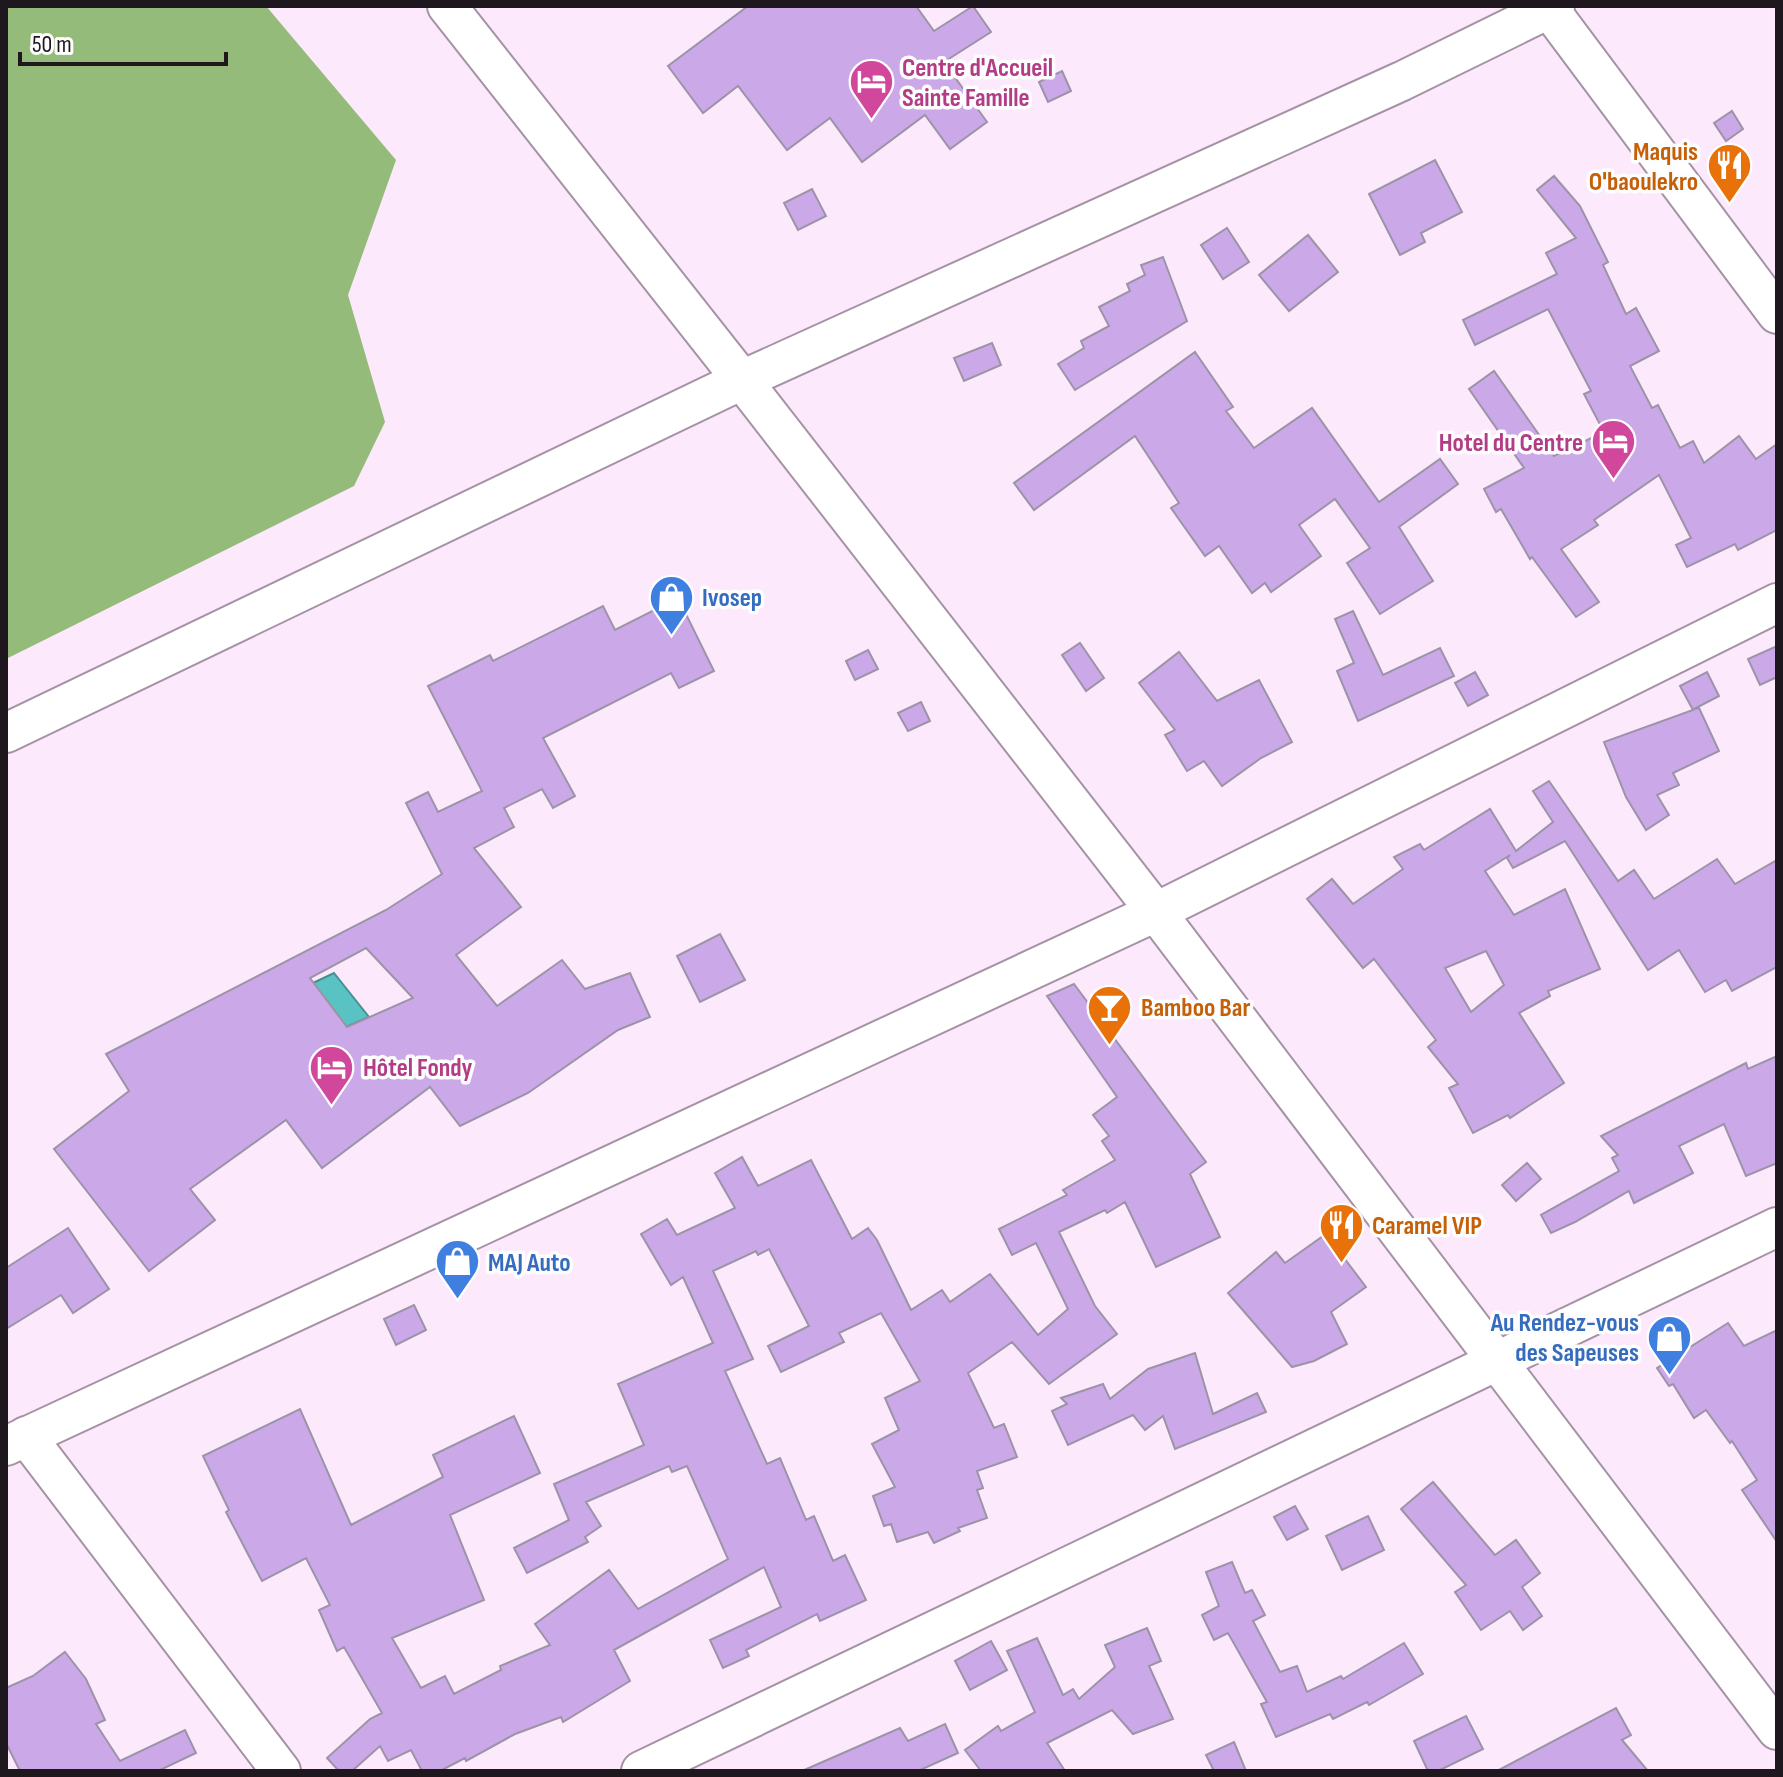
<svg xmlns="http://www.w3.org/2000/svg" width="1783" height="1777" font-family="'Sofia Sans Condensed',sans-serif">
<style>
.forest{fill:#95bb7b}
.water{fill:#59c2c3;stroke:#478f92;stroke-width:2}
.building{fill:#cba9e9;stroke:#9d93a8;stroke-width:2;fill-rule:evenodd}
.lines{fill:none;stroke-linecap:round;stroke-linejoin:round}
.minor-casing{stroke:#a593a5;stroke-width:42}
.minor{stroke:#fff;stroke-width:38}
.labels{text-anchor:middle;stroke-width:7;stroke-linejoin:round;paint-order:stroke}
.hotel-label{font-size:26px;font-weight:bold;fill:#b23c85;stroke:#fdfdfd;text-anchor:start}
.food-label{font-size:26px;font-weight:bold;fill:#c56008;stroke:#fdfdfd;text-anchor:start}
.shop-label{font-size:26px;font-weight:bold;fill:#366cbe;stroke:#fdfdfd;text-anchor:start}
</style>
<rect width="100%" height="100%" fill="#fce9fc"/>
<path class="forest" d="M6,6H266L396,160L348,295L385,422L354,486L6,659Z"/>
<path class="water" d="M334,973L369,1017L346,1027L313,983Z"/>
<g class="building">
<path d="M748,6H916L934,31L973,6L991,32L944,62L987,122L950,149L925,115L862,162L830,118L787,150L738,86L703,113L668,66Z"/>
<path d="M1062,71L1071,91L1048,102L1039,82Z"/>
<path d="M1732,111L1743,129L1726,141L1714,123Z"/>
<path d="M1435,160L1462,212L1421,233L1425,242L1400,255L1369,194Z"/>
<path d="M1554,176L1580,206L1608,262L1603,265L1626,314L1636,308L1659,351L1630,366L1652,408L1658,405L1680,448L1693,441L1704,463L1739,436L1756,459L1777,444V530L1738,550L1735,544L1687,567L1676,545L1691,538L1659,475L1594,520L1598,525L1561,549L1599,602L1576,617L1532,557L1530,559L1501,509L1496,512L1484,489L1524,468L1469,389L1494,371L1554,456L1604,432L1584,394L1591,391L1548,309L1475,345L1463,320L1557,274L1546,253L1576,238L1537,190Z"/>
<path d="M812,189L826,216L798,230L784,203Z"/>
<path d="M1227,228L1249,262L1223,279L1201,245Z"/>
<path d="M1308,235L1338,272L1289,311L1259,275Z"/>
<path d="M1163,257L1187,321L1075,390L1058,364L1084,348L1081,341L1109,326L1099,307L1130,291L1127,284L1145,275L1141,265Z"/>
<path d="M992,343L1001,365L964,381L954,358Z"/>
<path d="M1195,352L1233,407L1226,411L1254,448L1312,408L1379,502L1440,459L1458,484L1399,527L1433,581L1380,614L1347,563L1370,548L1335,499L1299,525L1321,556L1271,592L1265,583L1252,593L1219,546L1205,556L1171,508L1179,503L1135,436L1034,510L1014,483Z"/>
<path d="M678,598L714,671L679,688L671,673L543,738L575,796L553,808L542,789L504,808L514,827L474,848L521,907L456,955L497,1006L562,960L585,989L630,973L650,1017L618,1030L528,1093L460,1126L430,1087L322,1168L286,1120L190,1189L215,1220L149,1271L54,1149L129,1091L106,1054L386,910L442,874L406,803L428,792L438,812L482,791L428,686L490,655L493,661L603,606L615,630ZM366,948L413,998L347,1027L310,978Z"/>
<path d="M1353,611L1383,675L1440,648L1454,676L1358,721L1337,671L1354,663L1335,619Z"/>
<path d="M1080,643L1104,678L1086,691L1062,655Z"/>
<path d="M1777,646V677L1760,685L1748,659Z"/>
<path d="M868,650L878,669L855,680L846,661Z"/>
<path d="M1179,652L1217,701L1259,680L1292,742L1261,758L1222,786L1204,761L1187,771L1165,735L1175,730L1139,683Z"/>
<path d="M1475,672L1488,695L1468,706L1455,683Z"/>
<path d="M1707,672L1719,696L1694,709L1699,708L1719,751L1673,773L1679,785L1657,795L1669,815L1646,830L1626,797L1604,742L1693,710L1680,686Z"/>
<path d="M921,702L930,721L908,731L898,713Z"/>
<path d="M1549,781L1618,881L1634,870L1654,899L1717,859L1735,884L1777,860V967L1732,991L1726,980L1705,992L1679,950L1648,970L1565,841L1513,868L1507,858L1510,855L1485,871L1514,915L1565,889L1600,969L1548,991L1550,996L1519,1013L1564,1083L1510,1118L1508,1115L1473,1133L1449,1088L1458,1084L1428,1047L1436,1040L1374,959L1363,968L1307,899L1332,879L1353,904L1403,869L1394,857L1420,844L1424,850L1490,809L1516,851L1553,822L1533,791ZM1486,951L1504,985L1471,1012L1445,968Z"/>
<path d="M720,934L745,980L700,1002L677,956Z"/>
<path d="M1074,984L1206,1162L1190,1174L1220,1237L1156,1267L1125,1202L1107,1213L1105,1210L1059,1232L1095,1306L1117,1334L1049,1384L1012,1342L968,1373L994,1428L1004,1424L1017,1457L977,1471L983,1488L977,1490L987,1518L958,1528L960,1531L934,1543L928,1532L897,1542L891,1524L884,1526L873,1496L895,1487L872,1444L899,1430L885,1398L920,1381L881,1313L839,1333L844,1342L781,1372L768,1346L809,1326L769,1249L758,1255L756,1251L713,1271L753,1359L725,1371L767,1464L780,1458L806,1520L814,1516L833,1561L845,1555L866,1600L820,1621L817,1614L746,1650L749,1656L723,1668L710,1640L781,1607L764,1567L614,1650L630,1681L563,1722L561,1717L515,1734L466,1761L465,1758L440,1771H422L411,1750L388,1761L380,1746L352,1771H339L327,1758L370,1719L382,1713L344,1647L337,1651L319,1610L330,1605L306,1558L262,1581L226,1512L229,1510L203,1456L300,1409L351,1525L443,1477L433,1455L514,1416L540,1473L450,1515L484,1600L392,1638L421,1688L445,1676L454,1694L501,1670L500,1666L550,1645L535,1624L609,1570L638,1609L728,1559L687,1466L672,1472L669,1466L586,1502L601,1526L585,1537L588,1542L527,1573L514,1548L569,1520L554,1484L644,1445L618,1384L713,1343L683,1277L671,1285L641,1234L667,1219L677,1235L735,1208L715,1173L742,1157L758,1186L811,1160L852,1239L868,1228L877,1240L911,1310L942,1290L950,1302L990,1274L1038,1335L1068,1309L1036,1243L1012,1255L999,1229L1067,1195L1063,1190L1115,1160L1102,1141L1109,1136L1093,1115L1117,1097L1047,996Z"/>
<path d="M1777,1056V1163L1746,1176L1724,1124L1679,1146L1693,1173L1634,1203L1629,1191L1575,1222L1551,1233L1541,1215L1619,1171L1612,1158L1618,1155L1601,1136L1746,1063L1748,1069Z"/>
<path d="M1527,1163L1541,1179L1516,1201L1502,1185Z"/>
<path d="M68,1228L109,1289L73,1313L61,1295L6,1329V1268Z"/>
<path d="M1326,1234L1366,1287L1331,1312L1347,1344L1314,1361L1292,1367L1228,1293L1276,1252L1285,1263Z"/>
<path d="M414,1305L426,1330L396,1345L384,1319Z"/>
<path d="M1728,1323L1744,1346L1777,1330V1542L1742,1490L1757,1480L1732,1441L1730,1443L1706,1410L1694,1418L1673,1384L1669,1386L1657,1368Z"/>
<path d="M1195,1353L1213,1414L1257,1393L1266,1412L1175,1449L1163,1416L1145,1430L1133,1415L1068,1445L1052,1411L1067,1404L1061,1398L1103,1384L1110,1399L1148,1369Z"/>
<path d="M1433,1482L1495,1555L1516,1540L1540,1573L1522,1587L1542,1616L1523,1630L1510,1611L1481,1630L1455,1592L1466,1585L1401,1509Z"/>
<path d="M1295,1506L1308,1529L1287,1540L1274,1517Z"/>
<path d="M1368,1516L1384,1550L1342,1570L1326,1536Z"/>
<path d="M1232,1562L1245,1593L1252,1590L1265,1615L1253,1621L1280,1672L1297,1666L1307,1692L1341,1676L1343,1679L1404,1643L1423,1674L1369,1705L1367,1702L1333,1719L1330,1714L1276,1737L1261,1704L1267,1702L1228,1633L1214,1640L1202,1615L1219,1606L1206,1572Z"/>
<path d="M1147,1628L1161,1661L1149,1666L1173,1719L1133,1734L1112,1710L1047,1743L1065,1771H981L965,1750L998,1726L1001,1731L1035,1712L1007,1651L1037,1638L1063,1695L1073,1689L1079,1699L1115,1667L1105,1645Z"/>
<path d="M991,1641L1007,1670L970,1690L955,1661Z"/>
<path d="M65,1652L86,1679L105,1720L96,1724L120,1761L185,1730L196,1753L158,1771H20L6,1743V1688L33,1676Z"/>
<path d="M1616,1708L1631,1735L1622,1740L1648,1771H1497Z"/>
<path d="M1466,1716L1483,1749L1438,1771H1428L1414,1741Z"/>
<path d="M945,1724L958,1753L918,1771H802L900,1728L908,1741Z"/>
<path d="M1234,1742L1246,1771H1214L1206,1755Z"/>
</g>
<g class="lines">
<defs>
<g id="minor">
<path d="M447,6L742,380L1156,912L1777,1730"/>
<path d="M1547,6L1777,314"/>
<path d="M6,733L742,380L1402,81L1555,6"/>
<path d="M26,1436L281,1771"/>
<path d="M6,1446L1156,912L1777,603"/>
<path d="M641,1771L1777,1227"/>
</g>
</defs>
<use href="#minor" class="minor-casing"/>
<use href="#minor" class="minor"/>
</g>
<defs>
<symbol id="hotel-pin" viewBox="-11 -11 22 30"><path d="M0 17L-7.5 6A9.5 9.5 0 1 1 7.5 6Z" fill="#d1479c" stroke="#fdfdfd"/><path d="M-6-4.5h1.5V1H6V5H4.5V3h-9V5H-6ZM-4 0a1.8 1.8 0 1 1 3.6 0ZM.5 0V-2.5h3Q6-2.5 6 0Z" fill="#fff"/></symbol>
<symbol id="restaurant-pin" viewBox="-11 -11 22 30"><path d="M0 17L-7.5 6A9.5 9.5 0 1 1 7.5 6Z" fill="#e8710a" stroke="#fdfdfd"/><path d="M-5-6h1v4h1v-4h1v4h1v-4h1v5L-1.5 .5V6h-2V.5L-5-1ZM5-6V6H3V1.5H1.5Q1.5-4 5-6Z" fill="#fff"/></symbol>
<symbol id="shop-pin" viewBox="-11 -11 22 30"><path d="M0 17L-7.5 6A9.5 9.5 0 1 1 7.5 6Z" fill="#3f7fe0" stroke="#fdfdfd"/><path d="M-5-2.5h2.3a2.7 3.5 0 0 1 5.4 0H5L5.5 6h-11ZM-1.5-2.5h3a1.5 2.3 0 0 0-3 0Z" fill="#fff"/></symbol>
<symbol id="bar-pin" viewBox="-11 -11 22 30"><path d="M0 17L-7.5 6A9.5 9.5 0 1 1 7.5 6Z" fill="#e8710a" stroke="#fdfdfd"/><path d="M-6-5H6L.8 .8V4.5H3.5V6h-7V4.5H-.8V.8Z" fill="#fff"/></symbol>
</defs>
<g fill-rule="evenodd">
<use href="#hotel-pin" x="846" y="56" width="51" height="69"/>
<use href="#restaurant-pin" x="1704" y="140" width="51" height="69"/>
<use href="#hotel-pin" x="1588" y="416" width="51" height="69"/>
<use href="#shop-pin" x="646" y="572" width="51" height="69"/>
<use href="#bar-pin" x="1084" y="982" width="51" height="69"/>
<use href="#hotel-pin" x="306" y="1042" width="51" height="69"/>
<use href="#restaurant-pin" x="1316" y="1200" width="51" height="69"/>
<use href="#shop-pin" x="432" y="1236" width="51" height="69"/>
<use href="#shop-pin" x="1644" y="1312" width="51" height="69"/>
</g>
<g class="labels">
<g class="hotel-label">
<text x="902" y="76">Centre d'Accueil<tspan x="902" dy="30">Sainte Famille</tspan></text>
<text x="1583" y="451" text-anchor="end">Hotel du Centre</text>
<text x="363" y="1076">Hôtel Fondy</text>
</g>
<g class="food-label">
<text x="1698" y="160" text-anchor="end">Maquis<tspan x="1698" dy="30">O'baoulekro</tspan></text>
<text x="1141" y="1016">Bamboo Bar</text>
<text x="1372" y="1234">Caramel VIP</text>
</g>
<g class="shop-label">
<text x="702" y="606">Ivosep</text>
<text x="488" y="1271">MAJ Auto</text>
<text x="1639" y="1331" text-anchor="end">Au Rendez-vous<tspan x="1639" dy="30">des Sapeuses</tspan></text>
</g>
</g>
<rect width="1783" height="1777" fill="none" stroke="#1e181e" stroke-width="16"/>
<path d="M20 52v12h206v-12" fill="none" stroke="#1e181e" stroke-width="4"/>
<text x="32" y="52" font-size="24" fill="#1e181e" stroke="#fdfdfd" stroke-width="6" paint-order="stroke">50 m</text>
</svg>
